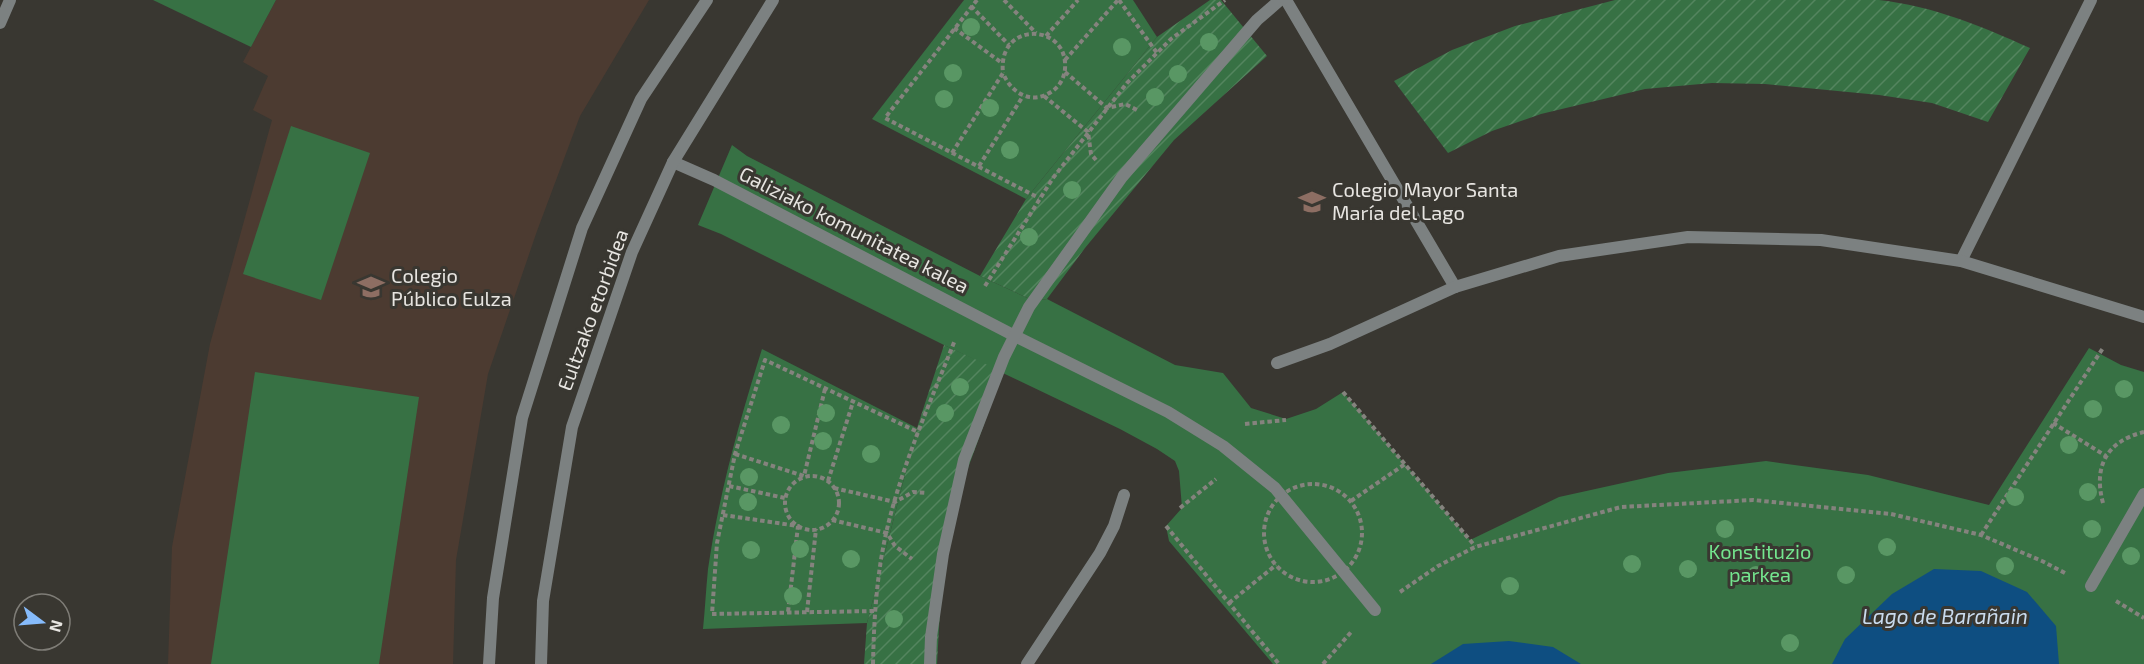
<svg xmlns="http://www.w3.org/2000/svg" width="2144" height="664" font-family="'Exo 2',sans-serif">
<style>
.education{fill:#4c3b31}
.green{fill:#377144}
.garden{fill:url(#garden-furrows)}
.water{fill:#0e4e81}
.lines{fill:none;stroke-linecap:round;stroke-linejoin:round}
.path{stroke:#85837e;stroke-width:4;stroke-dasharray:4.5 3;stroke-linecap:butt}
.pedestrian{stroke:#7c8181;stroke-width:12}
.minor{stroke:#7c8181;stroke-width:12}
.tree{fill:#599764}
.labels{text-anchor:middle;stroke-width:6;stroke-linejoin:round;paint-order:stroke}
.poi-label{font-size:20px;fill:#e7e5e1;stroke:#393731;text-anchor:start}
.street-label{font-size:20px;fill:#e7e5e1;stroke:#393731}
.park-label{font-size:20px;fill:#74e58e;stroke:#393731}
.water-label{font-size:21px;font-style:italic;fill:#c9dbee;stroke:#393731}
</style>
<defs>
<pattern id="garden-furrows" width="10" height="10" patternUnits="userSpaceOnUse" patternTransform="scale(1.5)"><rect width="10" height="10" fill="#377144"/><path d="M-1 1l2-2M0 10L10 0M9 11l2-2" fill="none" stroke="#54855f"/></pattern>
</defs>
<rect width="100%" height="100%" fill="#393731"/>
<path class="education" d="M276,0H649L580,116L537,231L488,374L456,560L453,664H168L172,547L210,344L272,120L253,110L268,76L243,62Z"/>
<g class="green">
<path d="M153,0H276L251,47Z"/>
<path d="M964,0H1133L1157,37L1026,199L872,119Z"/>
<path d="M291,126L370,153L321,300L243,274Z"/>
<path d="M732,145L747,156L980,276L1034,301L1047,299L1175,365L1223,373L1251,408L1286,419L1316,409L1343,392L1470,540L1559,497L1668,473L1766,461L1868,475L1989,505L2089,348L2121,365L2144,372V664H1273L1169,541L1166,526L1182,508L1179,471L1175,461L1157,449L1120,429L944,345L721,234L698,225Z"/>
<path d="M762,349L917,428L867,623L703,629C705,609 706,589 708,569C719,494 739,422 762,349Z"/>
<path d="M255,372L419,397L379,664H211Z"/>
</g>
<g class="garden">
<path d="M1210,0H1221L1267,56L1174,140L1085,248L1047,299L1034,301L980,276L1026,199L1157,37Z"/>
<path d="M1615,0H1879C1933,6 1981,26 2030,48L1988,122L1932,103L1879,95L1765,84L1712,83L1645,89L1541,114L1492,131L1448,153L1394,81L1452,50L1515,26Z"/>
<path d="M944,345L1003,372L956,501L941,593L937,664H864L867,623L917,428Z"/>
</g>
<g class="water">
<path d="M1934,569L1981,571L2027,592L2056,626L2059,664H1832L1845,639L1892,594Z"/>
<path d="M1509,641L1553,647L1581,664H1431L1463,644Z"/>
</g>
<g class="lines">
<g class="path">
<path d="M977,0L885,118L1039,198"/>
<path d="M1004,0L1036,33"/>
<path d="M1119,0L1157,53"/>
<path d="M971,6L1009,45"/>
<path d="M954,28L1002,63"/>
<path d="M1046,36L1078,0"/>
<path d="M1065,60L1118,0"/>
<path d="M1065,72L1107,108L1125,104L1139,111"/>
<path d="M1044,96L1088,132L1091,154L1096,160"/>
<path d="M952,153L1003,73C997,20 1069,23 1065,69C1064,79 1059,87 1051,92C1031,105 1011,93 1003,73"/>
<path d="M979,166L1023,96"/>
<path d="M985,286L1053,178L1127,83L1171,39L1225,0"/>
<path d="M1343,392L1475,546"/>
<path d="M2053,423L2106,456"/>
<path d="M1245,424L1286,420"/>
<path d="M735,454L804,476L825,389"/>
<circle cx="812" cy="503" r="27"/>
<path d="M828,481L853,402"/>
<circle cx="1313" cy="533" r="49"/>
<path d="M729,486L785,498"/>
<path d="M834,488L895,502L913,492L926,493"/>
<path d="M1351,501L1405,464"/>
<path d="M2103,503C2093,466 2107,441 2144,432"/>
<path d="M1180,508L1216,479"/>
<path d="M723,515L798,526L788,612"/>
<path d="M832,520L887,533L895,546L912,559"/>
<path d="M1166,526L1279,664"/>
<path d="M1981,535L2103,348"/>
<path d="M1400,592L1438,566L1475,547L1621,507L1753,500L1891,514L1981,535L2042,561L2065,573"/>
<path d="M2116,601L2144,618"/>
<path d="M1229,603L1276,565"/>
<path d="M874,611L712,614L717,543L735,454L765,360L918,432"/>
<path d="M807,612L816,529"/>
<path d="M873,664C874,615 877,566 890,517C906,456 932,398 955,340"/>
<path d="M1323,664L1352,631"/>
</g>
<g class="pedestrian">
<path d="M673,162L714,180L1015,336L1168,412L1223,446L1275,488L1375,610"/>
<path d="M2091,586L2144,494"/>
<path d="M930,664L931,637L943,554L964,460L1004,357L1029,307L1122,177L1257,20L1280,0"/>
</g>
<g class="minor">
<path d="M1286,0L1455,287"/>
<path d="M0,23L10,0"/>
<path d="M1961,261L2091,0"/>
<path d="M1277,363L1330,344L1455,287L1559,256L1688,237L1821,240L1961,261L2144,317"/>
<path d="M489,664L493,598L522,418L582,228L641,99L707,0"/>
<path d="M541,664L543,601L572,427L632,252L673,162L773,0"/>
<path d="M1027,664L1100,553L1114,526L1124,495"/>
</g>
</g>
<g class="tree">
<circle cx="971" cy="27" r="9"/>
<circle cx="1209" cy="42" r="9"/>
<circle cx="1122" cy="47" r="9"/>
<circle cx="953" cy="73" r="9"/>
<circle cx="1178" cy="74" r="9"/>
<circle cx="1155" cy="97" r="9"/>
<circle cx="944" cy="99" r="9"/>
<circle cx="990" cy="108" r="9"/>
<circle cx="1010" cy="150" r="9"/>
<circle cx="1072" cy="190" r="9"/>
<circle cx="1029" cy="237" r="9"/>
<circle cx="960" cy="387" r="9"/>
<circle cx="2124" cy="389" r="9"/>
<circle cx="2093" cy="409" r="9"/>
<circle cx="826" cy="413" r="9"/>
<circle cx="945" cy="413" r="9"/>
<circle cx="781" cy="425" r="9"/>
<circle cx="823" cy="441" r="9"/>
<circle cx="2069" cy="445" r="9"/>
<circle cx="871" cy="454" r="9"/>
<circle cx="749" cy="477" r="9"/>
<circle cx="2088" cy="492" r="9"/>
<circle cx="2015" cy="497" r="9"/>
<circle cx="748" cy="502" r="9"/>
<circle cx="1725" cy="529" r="9"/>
<circle cx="2092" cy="529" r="9"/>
<circle cx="1887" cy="547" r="9"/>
<circle cx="800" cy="549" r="9"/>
<circle cx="751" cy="550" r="9"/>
<circle cx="2131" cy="556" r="9"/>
<circle cx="851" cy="559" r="9"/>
<circle cx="1632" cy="564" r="9"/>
<circle cx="2005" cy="566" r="9"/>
<circle cx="1688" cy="569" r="9"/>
<circle cx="1756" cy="575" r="9"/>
<circle cx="1846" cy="575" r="9"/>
<circle cx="1510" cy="586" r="9"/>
<circle cx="793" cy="596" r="9"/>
<circle cx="894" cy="619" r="9"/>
<circle cx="1790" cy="643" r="9"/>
</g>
<defs>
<symbol id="school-bare" viewBox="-9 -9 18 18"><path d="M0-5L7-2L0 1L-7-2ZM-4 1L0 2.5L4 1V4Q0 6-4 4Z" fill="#8d6e63" stroke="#393731" stroke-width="2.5" paint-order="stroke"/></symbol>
</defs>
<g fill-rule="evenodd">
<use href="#school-bare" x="1293" y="183" width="38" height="38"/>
<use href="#school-bare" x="352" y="268" width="38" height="38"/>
</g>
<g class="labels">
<g class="poi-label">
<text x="1332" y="197">Colegio Mayor Santa<tspan x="1332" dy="23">María del Lago</tspan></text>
<text x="391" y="283">Colegio<tspan x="391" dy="23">Público Eulza</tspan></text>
</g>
<g class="street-label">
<text transform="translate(854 230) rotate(27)" y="7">Galiziako komunitatea kalea</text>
<text transform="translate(593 310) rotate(-70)" y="7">Eultzako etorbidea</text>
</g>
<g class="park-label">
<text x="1760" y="559">Konstituzio<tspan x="1760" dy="23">parkea</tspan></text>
</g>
<g class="water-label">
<text x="1945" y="624">Lago de Barañain</text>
</g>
</g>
<g transform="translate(42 622) rotate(106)"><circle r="28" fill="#393731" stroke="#7f7d77" stroke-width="1.5"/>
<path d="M0-4.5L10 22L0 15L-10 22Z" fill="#86bbfb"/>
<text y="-9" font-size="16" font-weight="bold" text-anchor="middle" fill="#e7e5e1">N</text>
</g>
</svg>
